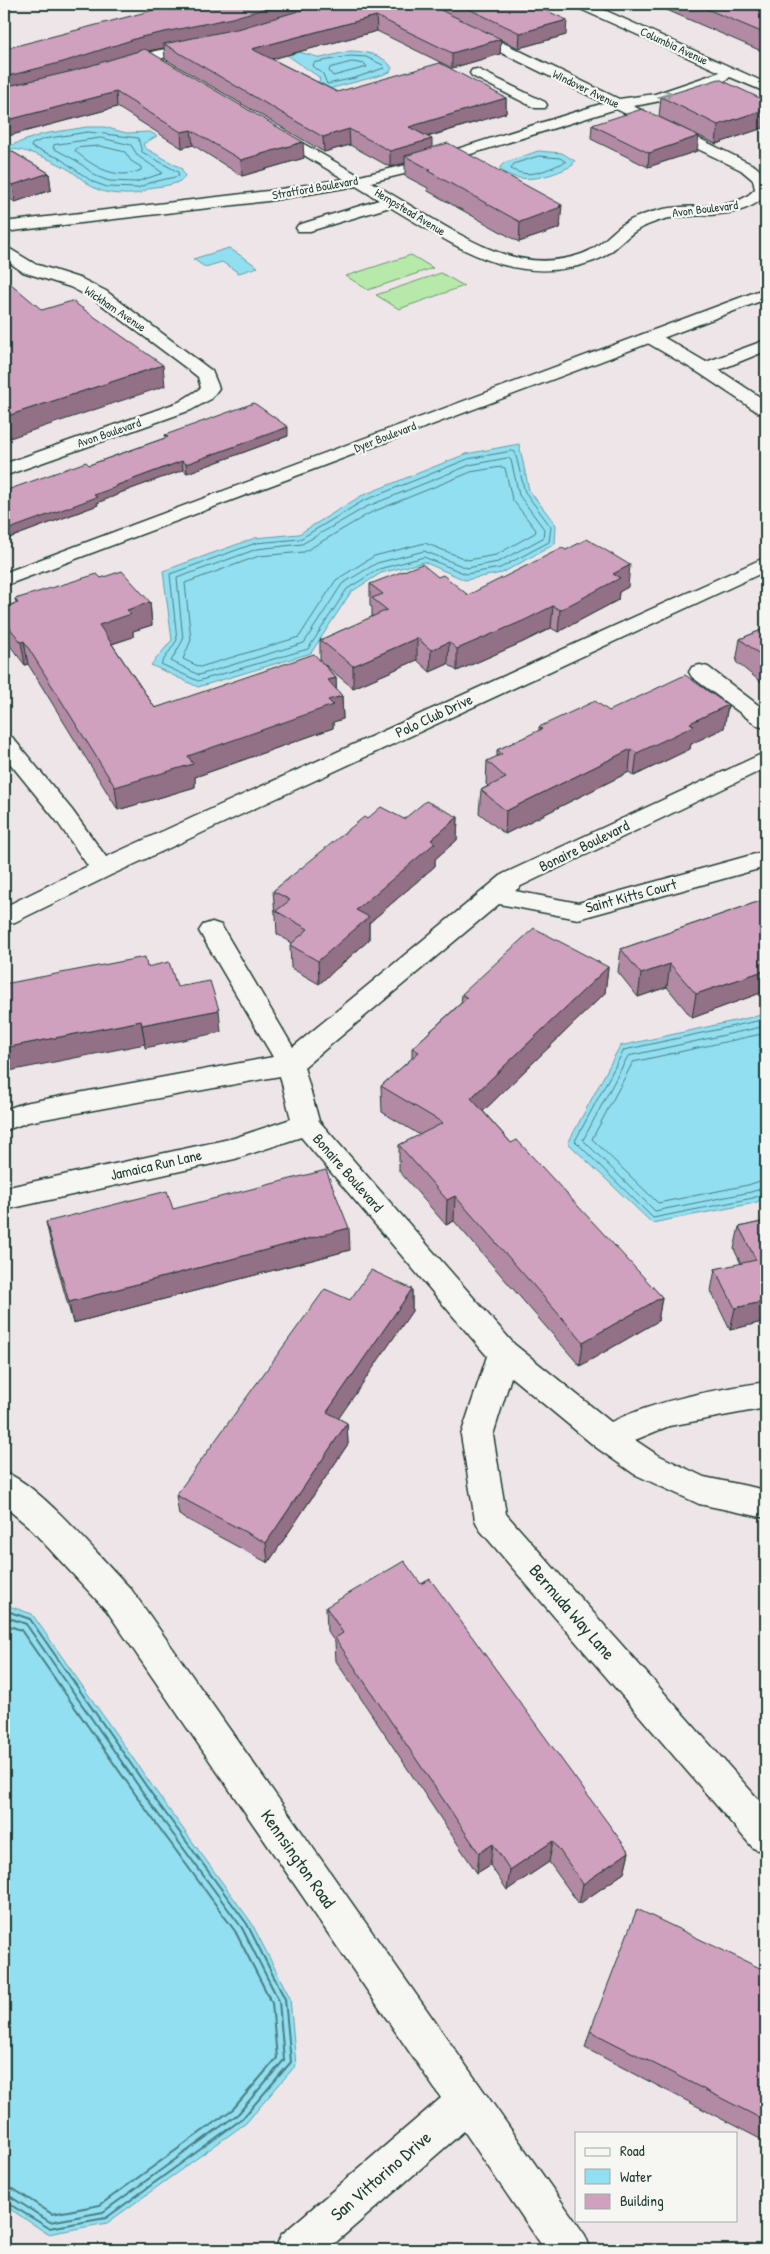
<svg xmlns="http://www.w3.org/2000/svg" width="770" height="2254" font-family="'Patrick Hand',sans-serif">
<style>
.green{fill:#b7eaaa;stroke:#6b946f}
.water{fill:#91dff1;stroke:#639ea5}
.lines{fill:none;stroke-linecap:round;stroke-linejoin:round}
.shore-far1{stroke:#4d7e80;stroke-width:1}
.shore{stroke:#4d7e80;stroke-width:2}
.minor-casing{stroke:#1f3d34;stroke-width:3}
.major-casing{stroke:#1f3d34;stroke-width:3}
.minor{fill:#f6f6f2;fill-rule:evenodd}
.major{fill:#f6f6f2;fill-rule:evenodd}
.wall{fill:#b38aa4;stroke:#1f3d34}
.shaded-wall{fill:#927086;stroke:#1f3d34}
.building{fill:#d0a0bf;stroke:#1f3d34}
.oneway{stroke:#8a9a93}
.labels{text-anchor:middle;stroke-width:4.5;stroke-linejoin:round;paint-order:stroke}
.far-street-label{font-size:12px;fill:#1f3d34;stroke:#f6f6f2}
.street-label{font-size:15px;fill:#1f3d34;stroke:#f6f6f2}
.near-street-label{font-size:18px;fill:#1f3d34;stroke:#f6f6f2}
</style>
<rect width="100%" height="100%" fill="#eee5e8"/>
<filter id="ink" filterUnits="userSpaceOnUse"><feTurbulence type="fractalNoise" baseFrequency=".02" numOctaves="2"/><feDisplacementMap in="SourceGraphic" scale="10" xChannelSelector="R" yChannelSelector="G"/><feConvolveMatrix kernelMatrix="1 2 1 2 8 2 1 2 1" color-interpolation-filters="sRGB"/></filter>
<g filter="url(#ink)">
<g class="green">
<path d="M411,255L433,268L368,290L346,276Z"/>
<path d="M441,273L464,286L399,309L376,295Z"/>
</g>
<g class="water">
<path d="M350,51C364,51 385,55 392,68L390,72L382,75L321,91L308,86L320,81L319,77L287,55L299,52L321,58Z"/>
<path d="M87,127H104L126,133L150,132L157,136L143,144L145,148L181,168L185,176C180,185 163,186 154,187C148,188 145,191 140,193C131,195 114,194 105,192C90,188 84,180 71,171C56,161 25,148 7,149L6,147L43,134Z"/>
<path d="M538,151L562,153L575,161L573,163V165C553,176 519,187 500,169V167L504,163Z"/>
<path d="M229,248L258,267L239,273L222,262L205,267L193,259Z"/>
<path d="M519,444L529,490L556,525L555,544L502,573L465,580L424,562L381,573L351,592L311,653L198,687L151,665L172,640L163,571L255,538L299,534L361,496L466,454Z"/>
<path d="M766,1014V1197L755,1203L652,1223L568,1143L620,1046Z"/>
<path d="M6,1605L32,1614L162,1800L251,1922L290,1998L296,2065L246,2123L107,2223L48,2234L4,2205V1606Z"/>
</g>
<g class="lines">
<g class="shore-far1">
<path d="M351,56L366,57L383,65L384,68L355,78L327,84L323,74L313,66L314,63Z"/>
<path d="M352,62L365,64L367,67L333,76L329,71L330,68Z"/>
<path d="M88,132L138,138L142,152L178,172L179,176L149,183L138,188L107,187L93,182L59,158L31,147L32,144L44,139Z"/>
<path d="M101,138L131,145L138,156L163,173L136,182L109,181L96,176L77,161L53,148L54,145Z"/>
<path d="M100,146L125,152L131,161L141,167V170C116,181 94,167 75,151L77,148Z"/>
<path d="M539,156L560,158L566,162C547,169 530,180 511,169L514,164Z"/>
<path d="M513,451L515,452L525,492L551,527L549,542L500,568L466,574L424,557L379,569L347,589L308,649L198,681L161,664L177,640L170,574L256,543L300,539L363,501L468,459Z"/>
<path d="M508,458L511,460L519,495L544,529L543,538L498,562L467,568L424,551L377,563L342,584L304,643L199,675L171,661L183,640L177,578L257,549L302,544L366,507L470,465Z"/>
<path d="M502,467L505,468L512,499L536,530L535,533L496,555L468,560L425,543L374,556L336,580L299,637L200,667L183,659L191,640L185,583L259,556L304,552L370,513L471,472Z"/>
<path d="M766,1019L624,1050L575,1141L653,1218L753,1198L766,1193"/>
<path d="M766,1026L628,1056L583,1140L655,1211L751,1192L766,1187"/>
<path d="M766,1033L633,1062L592,1139L658,1203L748,1185L766,1179"/>
</g>
<g class="shore">
<path d="M4,1610L30,1619L158,1803L247,1924L285,1999L291,2062L242,2119L106,2218L49,2228L4,2201"/>
<path d="M4,1616L26,1624L153,1807L242,1928L279,2001L284,2060L238,2114L103,2212L50,2222L11,2197L4,2195"/>
<path d="M4,1624L21,1630L147,1811L235,1931L272,2003L277,2058L233,2109L100,2205L52,2214L15,2190L4,2187"/>
</g>
<defs>
<g id="minor">
<path d="M407,4H423L619,99L655,94L720,72L576,7L575,4H591L766,83V92L730,77C716,90 654,103 633,106L755,166L766,176V195C741,222 698,211 665,219C654,222 643,226 634,232C620,242 611,255 594,261C514,290 456,246 390,207L310,231H298L296,228L298,225L379,200L356,186L268,201L4,232V222L268,191L344,179L267,133L265,130L267,127L272,126L360,176L406,165L604,103L408,7ZM616,109L741,170L753,180L755,189C734,213 692,203 664,209C650,212 634,217 622,225C608,235 599,248 582,254C528,273 482,248 436,221C414,208 393,195 371,182L416,171Z"/>
<path d="M201,42L206,43L208,46L206,49L163,58L121,70L114,66L116,63L155,51Z"/>
<path d="M477,69L545,102L547,105L545,108H535L472,76L470,73L472,70Z"/>
<path d="M4,247L10,249L35,264L82,279L106,291L212,371L219,388L211,399L191,410L4,476V464L179,402L201,388L198,377L193,373L94,299L70,287L23,272L4,259Z"/>
<path d="M652,333L658,334L706,362L766,340V351L719,370L766,401V414L759,413L699,373L646,342L643,338L646,334Z"/>
<path d="M766,557V571L111,875L15,922L4,924V907L88,866L56,820L4,756V735L12,737L72,810L106,857Z"/>
<path d="M700,665L708,667L766,711V728L758,726L692,677L689,672L692,667Z"/>
<path d="M766,752V768L521,886L515,891L578,903L766,851V867L578,919L499,904L304,1067L319,1121L514,1344L611,1422C660,1399 713,1390 766,1382V1408L669,1426L635,1440L656,1454L704,1477L766,1490V1518L699,1504L634,1474L597,1448L511,1377L493,1435L506,1514L766,1808V1853L753,1848L480,1530L475,1520L461,1435L487,1356L301,1137L235,1159L4,1210V1188L234,1138L291,1119L280,1076L28,1122L4,1131V1110L24,1103L273,1057L199,931L203,925L212,922L221,925L293,1047L503,874Z"/>
<path d="M4,1472C41,1485 101,1559 131,1589L585,2235L591,2250H545L464,2131L327,2250H275L281,2235L441,2098L107,1611L28,1526L4,1506Z"/>
</g>
<path id="major" d="M766,288V299L4,586V573Z"/>
</defs>
<use href="#minor" class="minor-casing"/>
<use href="#major" class="major-casing"/>
<use href="#minor" class="minor"/>
<use href="#major" class="major"/>
</g>
<g class="wall">
<path d="M161,4H532L566,35L519,48L501,40L500,54L452,68L377,31L272,59L337,92L506,98V113L428,137L432,148L561,225L560,228L519,242L428,191V188L405,176V163L390,167L350,145L324,152L165,59L164,48L149,51L304,158L242,176L193,145L182,148L117,107L4,137L166,7Z"/>
<path d="M653,4H766V53Z"/>
<path d="M661,97L766,101V127L716,144L659,117Z"/>
<path d="M592,125L697,151L648,167L591,139Z"/>
<path d="M4,147L49,173L51,190L15,202L4,195Z"/>
<path d="M165,435L288,436L187,473L183,470L117,494V495L97,503L98,505L4,540V495L8,494L7,491L89,465L165,438Z"/>
<path d="M438,577L468,595L628,587L619,592L618,600L558,632L551,628L523,642L457,671L448,664L430,672L417,660L353,688L325,665L336,678V689L342,696L343,719L333,722V728L195,777V787L118,810L28,664L25,665L4,638V607L16,603L15,599L101,578L150,602L152,625L133,631V637L112,644L155,708L320,660V640L372,617V607L370,606V584Z"/>
<path d="M766,628V686L736,662L740,639Z"/>
<path d="M728,705L724,728L691,744L690,749L634,776L629,772L505,834L479,813L481,790L488,786L486,784L487,761L497,757V750L539,731V727L609,711Z"/>
<path d="M458,817L457,840L435,859V866L369,923V940L319,984L291,968L290,945L292,943L277,934L276,915L275,914L273,891L367,819H404Z"/>
<path d="M766,899V991L692,1018L667,987L638,997L618,972L621,949Z"/>
<path d="M608,967L605,993L483,1111L511,1143L662,1297L658,1321L580,1366L454,1221L446,1225L399,1171V1145L420,1135L382,1112L381,1086L412,1058V1048L461,1003L462,994Z"/>
<path d="M173,1209L350,1250L73,1323L51,1244L46,1222Z"/>
<path d="M766,1221V1321L730,1330L711,1291L715,1269L741,1264L734,1249L739,1227Z"/>
<path d="M412,1289V1311L338,1418L347,1423L348,1444L268,1563L179,1515L176,1495L350,1300Z"/>
<path d="M421,1584L629,1852L624,1873L579,1904L549,1862L507,1890L490,1865L477,1873L336,1661L335,1642L327,1631L326,1607Z"/>
<path d="M766,1971V2142L585,2048L590,2031Z"/>
</g>
<g class="shaded-wall">
<path d="M281,4H330L233,33L164,44V48L143,52L4,93V77L141,37Z"/>
<path d="M376,16L377,31L253,64L252,49Z"/>
<path d="M567,20L566,35L519,48L520,33Z"/>
<path d="M501,39L500,54L452,68V53Z"/>
<path d="M116,92L117,107L4,137V121Z"/>
<path d="M506,98V113L409,142V127Z"/>
<path d="M766,109V127L716,144L718,125Z"/>
<path d="M349,129L350,145L324,152L323,137Z"/>
<path d="M191,130L193,145L182,148L181,132Z"/>
<path d="M699,136L697,151L648,167L649,153Z"/>
<path d="M432,139V155L405,156V163L390,167V151Z"/>
<path d="M303,142L304,158L242,176L241,160Z"/>
<path d="M49,173L51,190L15,202L13,185Z"/>
<path d="M562,205L560,228L519,242L520,222Z"/>
<path d="M163,365L165,386L4,440V417Z"/>
<path d="M288,427V436L187,473L186,464Z"/>
<path d="M182,461L183,470L117,494V495L97,503L98,505L4,540V531L94,495L115,486Z"/>
<path d="M630,565L628,587L619,592L618,600L558,632L560,610L613,574Z"/>
<path d="M150,602L152,625L133,631V637L102,647L99,625L127,610Z"/>
<path d="M553,606L551,628L523,642L457,671V649Z"/>
<path d="M417,638V660L353,688V666Z"/>
<path d="M24,641L28,664L25,665L21,642Z"/>
<path d="M449,642L448,664L430,672L431,650Z"/>
<path d="M336,678L337,698L342,696L343,719L333,722V728L195,777V787L118,810L115,787L188,756L328,680Z"/>
<path d="M728,705L724,728L691,744L690,749L634,776L637,753L690,723Z"/>
<path d="M631,749L629,772L505,834L506,811Z"/>
<path d="M458,817L457,840L435,859V866L369,923V940L319,984L318,961L356,910L431,840Z"/>
<path d="M670,964L667,987L638,997L641,974Z"/>
<path d="M608,967L605,993L470,1124L471,1098Z"/>
<path d="M766,970V991L692,1018L696,994Z"/>
<path d="M219,1010L221,1032L145,1048L142,1025Z"/>
<path d="M141,1021L145,1044L4,1072V1048Z"/>
<path d="M455,1196L454,1221L446,1225L447,1200Z"/>
<path d="M349,1228L350,1250L73,1323L69,1302Z"/>
<path d="M412,1289V1311L328,1434L327,1412Z"/>
<path d="M662,1297L658,1321L580,1366L583,1342Z"/>
<path d="M766,1301V1321L730,1330L735,1308Z"/>
<path d="M347,1423L348,1444L268,1563L266,1543Z"/>
<path d="M553,1841L549,1862L507,1890L510,1870Z"/>
<path d="M493,1844L490,1865L477,1873L479,1853Z"/>
<path d="M629,1852L624,1873L579,1904L583,1884Z"/>
</g>
<g class="building">
<path d="M177,4H281L232,18L141,37L63,62L4,77V49Z"/>
<path d="M322,4H428L501,39L452,53L376,16L252,49L337,92L440,63L506,98L409,127L432,139L390,151L349,129L323,137L164,44L241,28Z"/>
<path d="M458,4H532L567,20L520,33Z"/>
<path d="M695,4H766V34Z"/>
<path d="M145,49L303,142L241,160L191,130L181,132L116,92L4,121V87L73,71Z"/>
<path d="M719,79L766,101V109L718,125L661,97Z"/>
<path d="M642,109L699,136L649,153L592,125Z"/>
<path d="M448,143L562,205L559,206L561,207L520,222L428,171L431,170L405,156Z"/>
<path d="M4,147L49,173L13,185L4,180Z"/>
<path d="M4,278L42,310L72,301L163,365L4,417Z"/>
<path d="M254,403L288,427L186,464L182,461L115,486L116,487L94,495L97,497L4,531V495L10,493L7,491L10,489L86,462L89,465L168,437L165,435Z"/>
<path d="M587,539L630,565L613,574L620,578L560,610L553,606L525,620L457,649L449,642L431,650L417,638L353,666L320,640L387,610L372,598L383,594L370,584L422,564L438,577L443,575L468,595L562,548L566,550Z"/>
<path d="M122,571L150,602L127,610L131,614L99,625L155,708L314,654L336,678L328,680L342,696L328,700L333,705L188,756L193,764L115,787L24,641L21,642L4,621V607L18,603L15,599L97,574L101,578Z"/>
<path d="M766,628V659L740,639Z"/>
<path d="M685,675L728,705L690,723L694,726L637,753L631,749L506,811L481,790L506,778L487,761L502,754L497,750L542,729L539,727L595,701L609,711Z"/>
<path d="M426,801L458,817L431,840L435,843L356,910L369,917L318,961L290,945L308,929L276,911L290,900L273,891L364,817L367,819L381,807L404,819Z"/>
<path d="M766,899V970L696,994L670,964L641,974L621,949Z"/>
<path d="M534,928L608,967L471,1098L511,1143L517,1140L662,1297L583,1342L455,1196L447,1200L399,1145L443,1123L381,1086L419,1052L412,1048L467,998L462,994Z"/>
<path d="M145,957L147,967L169,962L177,987L210,981L219,1010L142,1025L141,1021L4,1048V984Z"/>
<path d="M326,1170L349,1228L69,1302L46,1222L167,1191L173,1209Z"/>
<path d="M766,1221V1301L735,1308L715,1269L756,1260L739,1227Z"/>
<path d="M371,1270L412,1289L327,1412L347,1423L266,1543L176,1495L325,1289L350,1300Z"/>
<path d="M404,1561L421,1584L430,1579L629,1852L583,1884L553,1841L510,1870L493,1844L479,1853L335,1638L343,1633L326,1607Z"/>
<path d="M637,1909L766,1971V2121L590,2031Z"/>
</g>
<defs><path id="oneway-shaft" d="M-6 0H5M1.5-3L5.5 0L1.5 3" fill="none" stroke-width="1.6" stroke-linecap="round" stroke-linejoin="round" transform="scale(1.25)"/></defs>
<use class="oneway" href="#oneway-shaft" transform="translate(665 95) rotate(-17)"/>
</g>
<g class="labels">
<g class="far-street-label">
<text transform="translate(674 46) rotate(25)" y="4">Columbia Avenue</text>
<text transform="translate(586 89) rotate(26)" y="4">Windover Avenue</text>
<text transform="translate(315 188) rotate(-10)" y="4">Stratford Boulevard</text>
<text transform="translate(705 209) rotate(-7)" y="4">Avon Boulevard</text>
<text transform="translate(410 212) rotate(31)" y="4">Hempstead Avenue</text>
<text transform="translate(115 309) rotate(34)" y="4">Wickham Avenue</text>
<text transform="translate(109 433) rotate(-19)" y="4">Avon Boulevard</text>
<text transform="translate(385 437) rotate(-21)" y="4">Dyer Boulevard</text>
</g>
<g class="street-label">
<text transform="translate(434 716) rotate(-25)" y="5">Polo Club Drive</text>
<text transform="translate(584 846) rotate(-26)" y="5">Bonaire Boulevard</text>
<text transform="translate(631 896) rotate(-15)" y="5">Saint Kitts Court</text>
<text transform="translate(156 1165) rotate(-13)" y="5">Jamaica Run Lane</text>
<text transform="translate(348 1173) rotate(49)" y="5">Bonaire Boulevard</text>
</g>
<g class="near-street-label">
<text transform="translate(572 1612) rotate(49)" y="6">Bermuda Way Lane</text>
<text transform="translate(298 1859) rotate(55)" y="6">Kennsington Road</text>
<text transform="translate(381 2176) rotate(-41)" y="6">San Vittorino Drive</text>
</g>
</g>
<rect width="770" height="2254" fill="none" stroke="#f6f6f2" stroke-width="20"/>
<rect x="10" y="10" width="750" height="2234" fill="none" stroke="#1f3d34" stroke-width="2" filter="url(#ink)"/>
<rect x="575" y="2132" width="162" height="90" fill="#f6f6f2" stroke="#a0aca6"/>
<rect x="585" y="2148" width="25" height="8" fill="#f6f6f2" stroke="#a0aca6"/>
<text x="620" y="2156" font-size="15" fill="#1f3d34">Road</text>
<rect x="585" y="2169" width="25" height="15" fill="#91dff1" stroke="#a0aca6"/>
<text x="620" y="2182" font-size="15" fill="#1f3d34">Water</text>
<rect x="585" y="2194" width="25" height="15" fill="#d0a0bf" stroke="#a0aca6"/>
<text x="620" y="2206" font-size="15" fill="#1f3d34">Building</text>
</svg>
